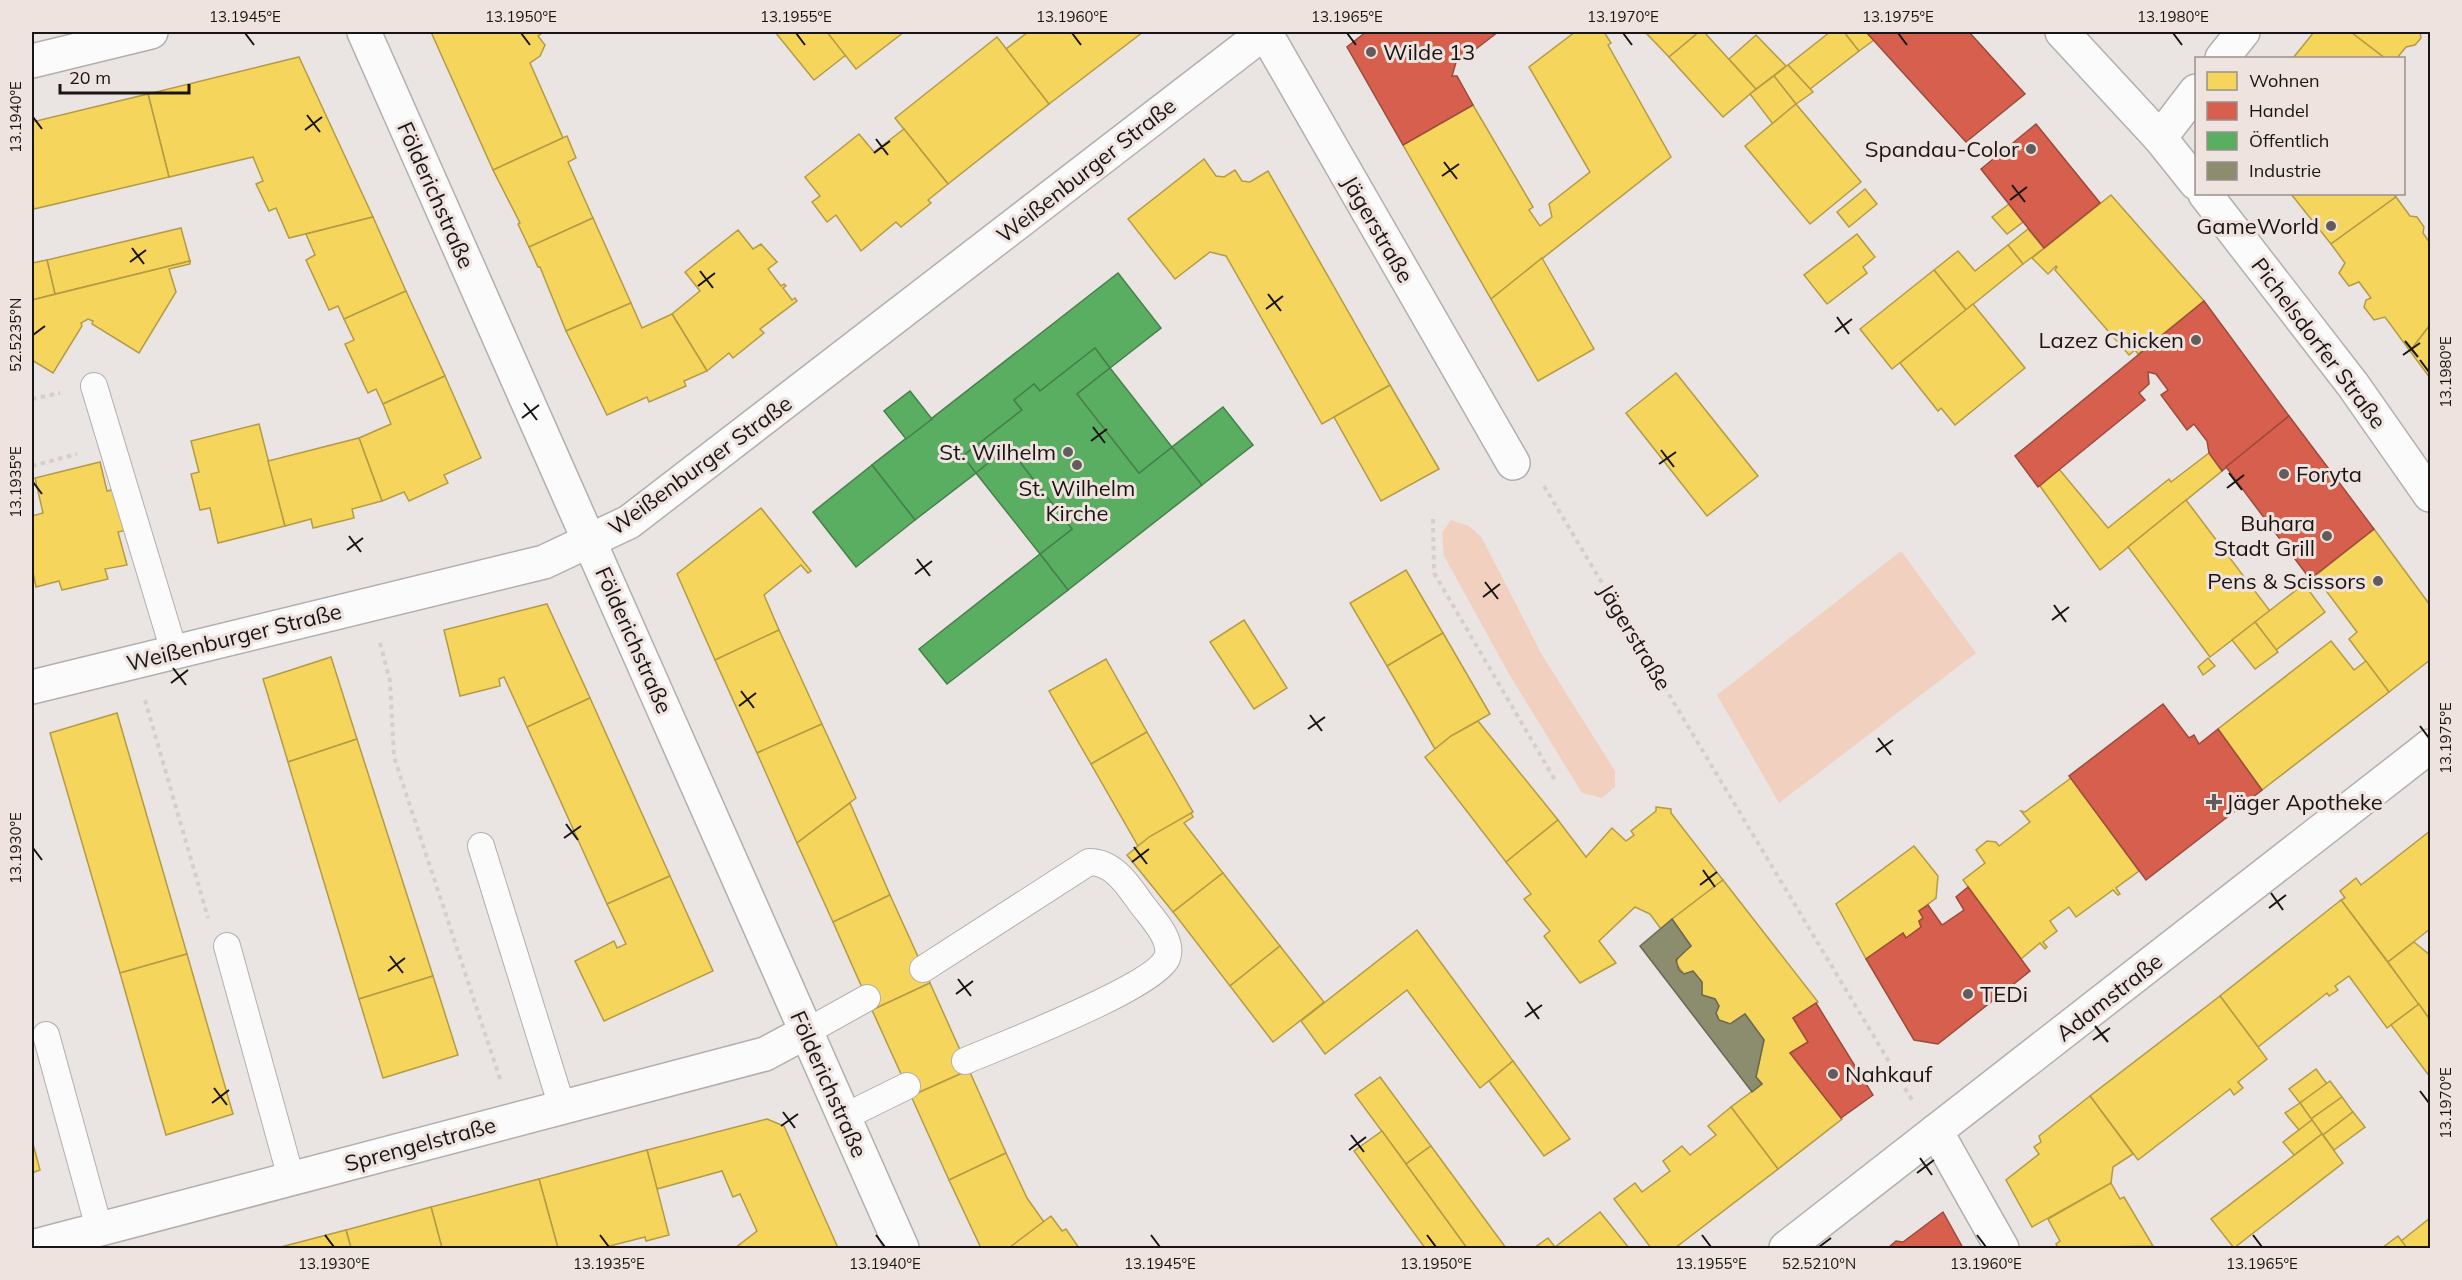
<svg xmlns="http://www.w3.org/2000/svg" width="2462" height="1280" font-family="Mulish,sans-serif">
<style>
.green{fill:#f2d0c0}
.homes{fill:#f6d55c;stroke:#b49b46;stroke-width:1.5}
.shops{fill:#d6604d;stroke:#9d4a3c;stroke-width:1.5}
.public{fill:#5aae61;stroke:#46804a;stroke-width:1.5}
.industry{fill:#8c8c6e;stroke:#6a6853;stroke-width:1.5}
.lines{fill:none;stroke-linecap:round;stroke-linejoin:round}
.lane-casing{stroke:#b3afad;stroke-width:28}
.street-casing{stroke:#b3afad;stroke-width:36}
.secondary-casing{stroke:#b3afad;stroke-width:36}
.path{stroke:#d2d0cf;stroke-width:4;stroke-dasharray:4.5 4.5;stroke-linecap:butt}
.lane{stroke:#fcfbfb;stroke-width:26}
.street{stroke:#fcfbfb;stroke-width:33}
.secondary{stroke:#fcfbfb;stroke-width:33}
.ticks{fill:none;stroke:#191514;stroke-width:2}
.poi-dot{fill:#625d5c;stroke:#eee3de;stroke-width:2}
.labels{text-anchor:middle;stroke-width:6;stroke-linejoin:round;paint-order:stroke}
.poi-label{font-size:22px;fill:#191514;stroke:#eee3de;text-anchor:end}
.street-label{font-size:22px;fill:#191514;stroke:#eee3de}
.neatline{fill:none;stroke:#191514;stroke-width:2}
.ticks-label{font-size:15px;text-anchor:middle;fill:#191514}
</style>
<rect width="100%" height="100%" fill="#eae4e2"/>
<g class="green">
<path d="M1451,520L1469,526L1482,538L1542,655L1615,771V787L1602,798L1582,793L1509,674L1444,556L1442,533Z"/>
<path d="M1901,551L1976,653L1779,803L1717,695Z"/>
</g>
<g class="homes">
<path d="M431,32H544L538,36L545,45L540,56L530,63L563,138L493,170Z"/>
<path d="M775,32H827L846,55L814,80Z"/>
<path d="M827,32H904L856,69Z"/>
<path d="M1028,32H1143L1049,104L1006,49Z"/>
<path d="M1575,32H1604L1611,43L1608,45L1671,157L1491,299L1403,145L1473,105L1533,207L1529,210L1540,226L1552,217L1549,204L1590,172L1529,67Z"/>
<path d="M1649,32H1699L1669,57L1647,34Z"/>
<path d="M1699,32H1704L1756,89L1723,117L1669,57Z"/>
<path d="M1830,32H1844L1859,51L1810,89L1788,65Z"/>
<path d="M1844,32H1866L1874,40L1859,51Z"/>
<path d="M2314,32H2351L2385,58H2293Z"/>
<path d="M2351,32H2420L2421,38L2415,45L2406,47L2397,58H2385Z"/>
<path d="M1756,35L1786,66L1756,89L1729,59Z"/>
<path d="M997,37L1049,104L948,184L895,118Z"/>
<path d="M299,57L373,217L289,238L276,208L269,211L256,184L263,181L253,157L169,177L148,94Z"/>
<path d="M1788,65L1813,92L1796,104L1774,76Z"/>
<path d="M1774,76L1796,104L1773,124L1750,94Z"/>
<path d="M148,94L169,177L34,209L32,198V122Z"/>
<path d="M1796,104L1861,182L1810,224L1745,146Z"/>
<path d="M904,129L948,184L928,200L931,203L901,227L896,222L861,251L836,215L827,222L812,202L820,196L805,177L859,134L874,152Z"/>
<path d="M567,136L576,158L568,162L593,218L529,247L518,224L520,223L493,170Z"/>
<path d="M1204,159L1216,176L1224,177L1235,170L1242,181L1250,182L1268,171L1390,385L1322,424L1226,256L1210,252L1175,279L1128,219Z"/>
<path d="M1865,189L1877,204L1849,227L1837,212Z"/>
<path d="M2291,194H2393L2396,197L2331,244Z"/>
<path d="M2111,195L2204,301L2138,354L2135,350L2129,355L2055,270L2057,267L2056,266L2048,274L2032,258Z"/>
<path d="M2396,197L2410,216L2417,217L2424,227L2423,233L2430,243V325L2410,351L2385,317L2374,320L2364,307L2366,300L2371,298L2359,282L2349,286L2339,273L2345,263L2331,244Z"/>
<path d="M2009,204L2023,222L2007,234L1992,217Z"/>
<path d="M373,217L406,291L344,319L338,306L329,310L306,260L315,255L306,234Z"/>
<path d="M593,218L631,303L566,331L540,267H538L529,247Z"/>
<path d="M181,228L190,261L55,294L47,260Z"/>
<path d="M2028,229L2044,248L2023,264L2008,245Z"/>
<path d="M738,230L753,249L761,244L777,262L768,269L781,286L784,284L786,286L783,288L792,300L795,298L797,301L760,329L764,333L733,358L729,353L707,371L672,314L700,291L685,272Z"/>
<path d="M1857,234L1875,257L1863,267L1867,273L1827,304L1804,275Z"/>
<path d="M2008,245L2023,264L1966,310L1934,270L1958,251L1975,271Z"/>
<path d="M1542,258L1594,349L1538,381L1491,299Z"/>
<path d="M47,260L55,294L32,300V263Z"/>
<path d="M190,261V264L169,269L176,292L139,353L92,324L93,321L88,319L81,323L82,326L53,373L32,360V300Z"/>
<path d="M1934,270L1966,310L1892,369L1860,329Z"/>
<path d="M406,291L445,376L383,404L376,389L368,393L345,344L354,340L344,319Z"/>
<path d="M631,303L642,328L672,314L707,371L684,381L686,386L649,402L647,397L607,415L566,331Z"/>
<path d="M1973,304L2025,368L1955,425L1941,408L1938,411L1900,363Z"/>
<path d="M2430,325V378L2410,351Z"/>
<path d="M1676,373L1758,476L1707,516L1626,413Z"/>
<path d="M445,376L481,458L444,475L448,483L409,501L404,492L382,501L359,438L391,424L383,404Z"/>
<path d="M1390,385L1439,469L1381,501L1334,417Z"/>
<path d="M259,424L285,526L218,543L210,508L200,510L191,474L199,472L191,441Z"/>
<path d="M359,438L382,501L352,509L354,518L313,528L311,519L285,526L268,461Z"/>
<path d="M2209,453L2222,471L2100,570L2040,486L2059,469L2108,528L2169,479L2171,482Z"/>
<path d="M100,462L107,491L116,489L127,530L118,532L127,565L105,569L108,579L62,590L59,581L36,587L32,567V516L43,513L35,478Z"/>
<path d="M2186,500L2270,611L2210,657L2128,547Z"/>
<path d="M761,508L811,571L808,573L801,565L764,595L779,630L715,660L677,574Z"/>
<path d="M2374,529L2430,605V660L2389,692L2349,639L2357,632L2315,576Z"/>
<path d="M1406,570L1443,633L1387,666L1350,603Z"/>
<path d="M2304,584L2325,612L2276,650L2255,622Z"/>
<path d="M547,604L590,698L527,727L504,677L499,679L500,686L460,696L444,630Z"/>
<path d="M1244,620L1287,688L1254,709L1210,642Z"/>
<path d="M2255,622L2278,652L2255,669L2232,640Z"/>
<path d="M779,630L822,724L757,753L715,660Z"/>
<path d="M1443,633L1490,714L1451,736L1435,749L1387,666Z"/>
<path d="M2331,641L2354,670L2366,661L2389,692L2262,790L2218,729Z"/>
<path d="M331,657L357,739L288,762L263,679Z"/>
<path d="M2208,658L2215,666L2203,675L2198,667Z"/>
<path d="M1106,659L1147,732L1091,764L1049,691Z"/>
<path d="M590,698L670,876L607,904L527,727Z"/>
<path d="M117,713L187,954L120,973L50,733Z"/>
<path d="M1478,721L1558,820L1506,862L1425,757L1451,736Z"/>
<path d="M822,724L856,798L797,843L757,753Z"/>
<path d="M1147,732L1193,812L1138,846L1091,764Z"/>
<path d="M357,739L433,976L359,999L288,762Z"/>
<path d="M2071,778L2139,871L2116,888L2120,894L2118,895L2113,890L2076,917L2069,907L2050,921L2057,931L2043,942L2047,947L2045,949L2040,943L2021,959L1963,880L1985,863L1976,850L1987,841L1996,842L1999,846L2030,822L2021,811L2025,812Z"/>
<path d="M850,803L890,895L833,922L797,843Z"/>
<path d="M1656,807L1671,809V813L1723,880L1661,929L1650,914L1635,907L1599,941L1616,963L1580,983L1544,936L1550,931L1524,899L1531,894L1506,862L1558,820L1586,857L1612,828L1626,841L1634,835L1631,831L1656,811Z"/>
<path d="M1191,813L1193,817L1184,823L1223,873L1173,912L1127,855L1149,837Z"/>
<path d="M2430,831V929L2388,962L2341,900L2345,898L2340,891L2356,878L2361,885Z"/>
<path d="M1914,846L1938,876L1936,898L1919,911L1923,918L1919,921L1921,927L1906,938L1903,933L1866,959L1836,904Z"/>
<path d="M1223,873L1280,946L1230,986L1173,912Z"/>
<path d="M670,876L713,971L604,1021L575,961L614,941L617,948L626,944L607,904Z"/>
<path d="M1723,880L1818,1002L1793,1018L1808,1042L1790,1053L1842,1119L1778,1169L1731,1107L1762,1084L1756,1077L1764,1040L1745,1014L1730,1024L1719,1020L1716,1013L1719,1006L1715,999L1702,995V982L1693,971L1684,974L1676,964L1679,955L1691,946L1672,919Z"/>
<path d="M890,895L930,983L872,1010L833,922Z"/>
<path d="M2341,900L2419,1004L2387,1028L2349,976L2335,986L2338,990L2329,996L2327,993L2258,1047L2220,996Z"/>
<path d="M1417,930L1513,1061L1480,1088L1407,990L1325,1054L1301,1021Z"/>
<path d="M2414,942L2430,955V1020L2388,962Z"/>
<path d="M1280,946L1324,1002L1273,1042L1230,986Z"/>
<path d="M187,954L233,1114L166,1135L120,973Z"/>
<path d="M433,976L458,1055L383,1078L359,999Z"/>
<path d="M930,983L969,1070L911,1096L872,1010Z"/>
<path d="M2220,996L2267,1059L2238,1082L2243,1088L2234,1095L2230,1089L2138,1160L2090,1096Z"/>
<path d="M2419,1004L2430,1020V1077L2391,1025Z"/>
<path d="M1513,1061L1570,1139L1544,1156L1489,1081Z"/>
<path d="M2316,1069L2327,1084L2300,1103L2289,1089Z"/>
<path d="M969,1070L1006,1153L949,1180L911,1096Z"/>
<path d="M1380,1077L1431,1146L1406,1164L1355,1095Z"/>
<path d="M2330,1081L2342,1097L2311,1119L2300,1103Z"/>
<path d="M2090,1096L2133,1154L2113,1167L2111,1183L2032,1227L2006,1180L2039,1154L2034,1147L2041,1142L2039,1136Z"/>
<path d="M2342,1097L2353,1112L2323,1135L2311,1119Z"/>
<path d="M2300,1103L2312,1120L2299,1130L2285,1113Z"/>
<path d="M1731,1107L1778,1169L1675,1248H1651L1614,1199L1635,1183L1642,1192L1670,1171L1663,1161L1682,1146L1690,1155L1716,1135L1708,1126Z"/>
<path d="M2353,1112L2365,1127L2334,1150L2323,1135Z"/>
<path d="M767,1119L784,1126L838,1248H735L757,1231L740,1194L733,1197L722,1171L657,1189L647,1150Z"/>
<path d="M2312,1120L2322,1134L2294,1155L2283,1142Z"/>
<path d="M1382,1131L1406,1164L1467,1248H1425L1354,1151Z"/>
<path d="M2322,1134L2343,1163L2234,1248L2211,1219Z"/>
<path d="M32,1140L40,1170L32,1173Z"/>
<path d="M1431,1146L1506,1248H1467L1406,1164Z"/>
<path d="M647,1150L669,1235L646,1241L645,1237L602,1248H558L539,1179Z"/>
<path d="M1006,1153L1027,1198L1044,1222L1009,1248H981L949,1180Z"/>
<path d="M539,1179L558,1248H442L431,1207Z"/>
<path d="M2111,1183L2120,1199L2124,1197L2153,1246L2058,1248L2056,1244L2060,1241L2048,1219Z"/>
<path d="M431,1207L442,1248H351L346,1230Z"/>
<path d="M1600,1212L1629,1248H1534L1548,1238L1555,1247Z"/>
<path d="M1051,1216L1062,1231L1066,1229L1079,1248H1009Z"/>
<path d="M2430,1218V1248H2407L2401,1241Z"/>
<path d="M346,1230L351,1248H277Z"/>
<path d="M2398,1236L2407,1248H2382Z"/>
</g>
<g class="shops">
<path d="M1366,32H1498L1472,52L1470,49L1457,59L1452,76H1457L1473,105L1403,145L1347,47Z"/>
<path d="M1866,32H1969L2025,94L1966,142Z"/>
<path d="M2036,124L2100,203L2044,248L1981,169Z"/>
<path d="M2204,301L2289,416L2222,471L2209,453L2207,441L2194,424L2187,430L2161,395L2168,390L2156,374L2148,372L2149,384L2139,393L2145,400L2038,487L2015,456Z"/>
<path d="M2289,416L2374,529L2310,579L2226,467Z"/>
<path d="M2163,704L2189,738L2194,735L2199,744L2218,729L2262,790L2146,880L2069,776Z"/>
<path d="M1968,887L2030,971L1938,1044L1914,1040L1866,959L1903,933L1906,938L1921,927L1919,921L1923,918L1919,911L1928,905L1942,925L1964,910L1956,897Z"/>
<path d="M1816,1003L1873,1095L1841,1118L1790,1053L1808,1042L1793,1018Z"/>
<path d="M1943,1212L1963,1248H1888L1896,1241L1903,1242Z"/>
</g>
<g class="public">
<path d="M1118,273L1161,328L1110,368L1095,348L1040,391L1034,384L1014,400L1022,410L963,456L976,473L915,520L872,465Z"/>
<path d="M1095,348L1110,368L1077,394L1139,473L1172,447L1202,485L1068,590L1040,554L1072,529L1008,447L976,473L963,456L1022,410L1014,400L1034,384L1040,391Z"/>
<path d="M1110,368L1172,447L1139,473L1077,394Z"/>
<path d="M910,391L932,419L906,439L884,411Z"/>
<path d="M1223,407L1253,445L1202,485L1172,447Z"/>
<path d="M1008,447L1072,529L1040,554L976,473Z"/>
<path d="M872,465L915,520L856,567L813,512Z"/>
<path d="M1040,554L1068,590L947,684L919,649Z"/>
</g>
<path class="industry" d="M1672,919L1691,946L1676,960L1679,970L1684,974L1693,971L1702,982V995L1715,999L1719,1006L1716,1013L1719,1020L1730,1024L1745,1014L1764,1040L1756,1077L1762,1084L1752,1092L1640,946Z"/>
<g class="lines">
<defs>
<g id="lane">
<path d="M94,386L174,651"/>
<path d="M481,846L562,1107"/>
<path d="M227,946L291,1178"/>
<path d="M923,969L1089,862C1115,862 1129,887 1143,906C1152,918 1174,940 1167,958C1153,988 1002,1045 965,1061"/>
<path d="M806,1032L867,998"/>
<path d="M46,1035L99,1228"/>
<path d="M844,1117L907,1086"/>
</g>
<g id="street">
<path d="M364,32L902,1248"/>
<path d="M1265,32L1513,463"/>
<path d="M2222,58L2243,32"/>
<path d="M32,61L151,32"/>
<path d="M2160,138L2196,91"/>
<path d="M32,687L544,562L629,522L1265,32"/>
<path d="M1936,1131L2002,1248"/>
<path d="M32,1247L765,1054L806,1032"/>
</g>
<g id="secondary">
<path d="M2062,32L2160,138L2196,183"/>
<path d="M2205,194L2353,385L2430,495"/>
<path d="M1786,1248L2430,746"/>
</g>
</defs>
<use href="#lane" class="lane-casing"/>
<use href="#street" class="street-casing"/>
<use href="#secondary" class="secondary-casing"/>
<g class="path">
<path d="M32,399L60,393"/>
<path d="M32,466L77,454"/>
<path d="M1544,486L1912,1100"/>
<path d="M1433,519L1434,573L1555,780"/>
<path d="M380,643L390,681L394,757L501,1082"/>
<path d="M145,700L208,918"/>
</g>
<use href="#lane" class="lane"/>
<use href="#street" class="street"/>
<use href="#secondary" class="secondary"/>
</g>
<path class="ticks" d="M245,33L254,45M521,33L530,45M796,33L805,45M1072,33L1081,45M1347,33L1356,45M1623,33L1632,45M1898,33L1907,45M2173,33L2182,45M307,115L320,132M33,117L42,129M305,130L322,117M876,139L888,155M874,153L890,141M1444,162L1457,179M1442,176L1459,164M2012,185L2025,202M2010,200L2027,187M132,248L144,264M130,262L146,250M700,271L713,288M698,286L715,273M1268,294L1281,311M1266,309L1283,296M1837,317L1849,334M1835,332L1852,319M33,335L45,326M2405,341L2418,357M2403,355L2420,343M2420,360L2429,372M524,403L537,420M522,418L539,405M1093,427L1105,443M1091,441L1107,429M1661,450L1674,467M1659,464L1676,452M2229,473L2242,490M33,482L42,494M2227,488L2244,475M349,536L361,552M347,550L363,538M917,559L930,576M915,574L932,561M1485,582L1498,599M1483,597L1500,584M2054,605L2066,622M2052,620L2069,607M173,668L186,685M171,683L188,670M741,691L754,708M739,706L756,693M1310,715L1322,731M2420,726L2429,738M1308,729L1325,717M1878,738L1891,755M1876,752L1893,740M566,824L578,840M564,838L581,826M1134,847L1147,864M33,848L42,860M1132,862L1149,849M1703,870L1715,887M1700,885L1717,872M2271,893L2283,910M2269,908L2286,895M390,956L403,973M388,971L405,958M958,979L971,996M956,994L973,981M1527,1002L1539,1019M1525,1017L1542,1005M2095,1026L2108,1042M2093,1040L2110,1028M214,1088L227,1105M2420,1091L2429,1103M212,1103L229,1090M783,1112L795,1128M781,1126L798,1114M1351,1135L1364,1152M1349,1150L1366,1137M1920,1158L1932,1175M1917,1173L1934,1160M325,1235L334,1247M600,1235L609,1247M876,1235L885,1247M1151,1235L1160,1247M1427,1235L1436,1247M1702,1235L1711,1247M1977,1235L1986,1247M2253,1235L2262,1247M1819,1247L1831,1238"/>
<g class="poi-dot">
<circle cx="1371" cy="52" r="6"/>
<circle cx="2031" cy="149" r="6"/>
<circle cx="2331" cy="226" r="6"/>
<circle cx="2196" cy="340" r="6"/>
<circle cx="1068" cy="452" r="6"/>
<circle cx="1077" cy="465" r="6"/>
<circle cx="2284" cy="474" r="6"/>
<circle cx="2327" cy="536" r="6"/>
<circle cx="2378" cy="581" r="6"/>
<path d="M2211 793h6v6h6v6h-6v6h-6v-6h-6v-6h6z"/>
<circle cx="1968" cy="994" r="6"/>
<circle cx="1833" cy="1074" r="6"/>
</g>
<g class="labels">
<g class="poi-label">
<text x="1383" y="60" text-anchor="start">Wilde 13</text>
<text x="2019" y="157">Spandau-Color</text>
<text x="2319" y="234">GameWorld</text>
<text x="2184" y="348">Lazez Chicken</text>
<text x="1056" y="460">St. Wilhelm</text>
<text x="2296" y="482" text-anchor="start">Foryta</text>
<text x="1077" y="496" text-anchor="middle">St. Wilhelm<tspan x="1077" dy="25">Kirche</tspan></text>
<text x="2315" y="531">Buhara<tspan x="2315" dy="25">Stadt Grill</tspan></text>
<text x="2366" y="589">Pens &amp; Scissors</text>
<text x="2226" y="810" text-anchor="start">Jäger Apotheke</text>
<text x="1980" y="1002" text-anchor="start">TEDi</text>
<text x="1845" y="1082" text-anchor="start">Nahkauf</text>
</g>
<g class="street-label">
<text transform="translate(1086 170) rotate(-38)" y="8">Weißenburger Straße</text>
<text transform="translate(436 195) rotate(66)" y="8">Földerichstraße</text>
<text transform="translate(1378 229) rotate(60)" y="8">Jägerstraße</text>
<text transform="translate(2319 343) rotate(53)" y="8">Pichelsdorfer Straße</text>
<text transform="translate(700 465) rotate(-36)" y="8">Weißenburger Straße</text>
<text transform="translate(234 637) rotate(-14)" y="8">Weißenburger Straße</text>
<text transform="translate(1635 637) rotate(59)" y="8">Jägerstraße</text>
<text transform="translate(634 640) rotate(66)" y="8">Földerichstraße</text>
<text transform="translate(2109 997) rotate(-38)" y="8">Adamstraße</text>
<text transform="translate(829 1084) rotate(66)" y="8">Földerichstraße</text>
<text transform="translate(420 1144) rotate(-15)" y="8">Sprengelstraße</text>
</g>
</g>
<rect width="2462" height="1280" fill="none" stroke="#eee3de" stroke-width="66"/>
<rect x="2195" y="57" width="210" height="138" fill="#eee3de" stroke="#99918d" stroke-width="1.5"/>
<rect x="2207" y="72" width="30" height="18" fill="#f6d55c" stroke="#99918d" stroke-width="1.5"/>
<text x="2249" y="87" font-size="18" fill="#191514">Wohnen</text>
<rect x="2207" y="102" width="30" height="18" fill="#d6604d" stroke="#99918d" stroke-width="1.5"/>
<text x="2249" y="117" font-size="18" fill="#191514">Handel</text>
<rect x="2207" y="132" width="30" height="18" fill="#5aae61" stroke="#99918d" stroke-width="1.5"/>
<text x="2249" y="147" font-size="18" fill="#191514">Öffentlich</text>
<rect x="2207" y="162" width="30" height="18" fill="#8c8c6e" stroke="#99918d" stroke-width="1.5"/>
<text x="2249" y="177" font-size="18" fill="#191514">Industrie</text>
<path d="M60 84v9h129v-9" fill="none" stroke="#191514" stroke-width="3"/>
<text x="69" y="84" font-size="18" fill="#191514" stroke="#eee3de" stroke-width="4.5" paint-order="stroke">20 m</text>
<rect x="33" y="33" width="2396" height="1214" class="neatline"/>
<g class="ticks-label">
<text x="245" y="22">13.1945°E</text>
<text x="521" y="22">13.1950°E</text>
<text x="796" y="22">13.1955°E</text>
<text x="1072" y="22">13.1960°E</text>
<text x="1347" y="22">13.1965°E</text>
<text x="1623" y="22">13.1970°E</text>
<text x="1898" y="22">13.1975°E</text>
<text x="2173" y="22">13.1980°E</text>
<text transform="translate(16 117) rotate(-90)" y="5">13.1940°E</text>
<text transform="translate(16 335) rotate(-90)" y="5">52.5235°N</text>
<text transform="translate(2446 372) rotate(-90)" y="5">13.1980°E</text>
<text transform="translate(16 482) rotate(-90)" y="5">13.1935°E</text>
<text transform="translate(2446 738) rotate(-90)" y="5">13.1975°E</text>
<text transform="translate(16 848) rotate(-90)" y="5">13.1930°E</text>
<text transform="translate(2446 1103) rotate(-90)" y="5">13.1970°E</text>
<text x="334" y="1269">13.1930°E</text>
<text x="609" y="1269">13.1935°E</text>
<text x="885" y="1269">13.1940°E</text>
<text x="1160" y="1269">13.1945°E</text>
<text x="1436" y="1269">13.1950°E</text>
<text x="1711" y="1269">13.1955°E</text>
<text x="1819" y="1269">52.5210°N</text>
<text x="1986" y="1269">13.1960°E</text>
<text x="2262" y="1269">13.1965°E</text>
</g>
</svg>
